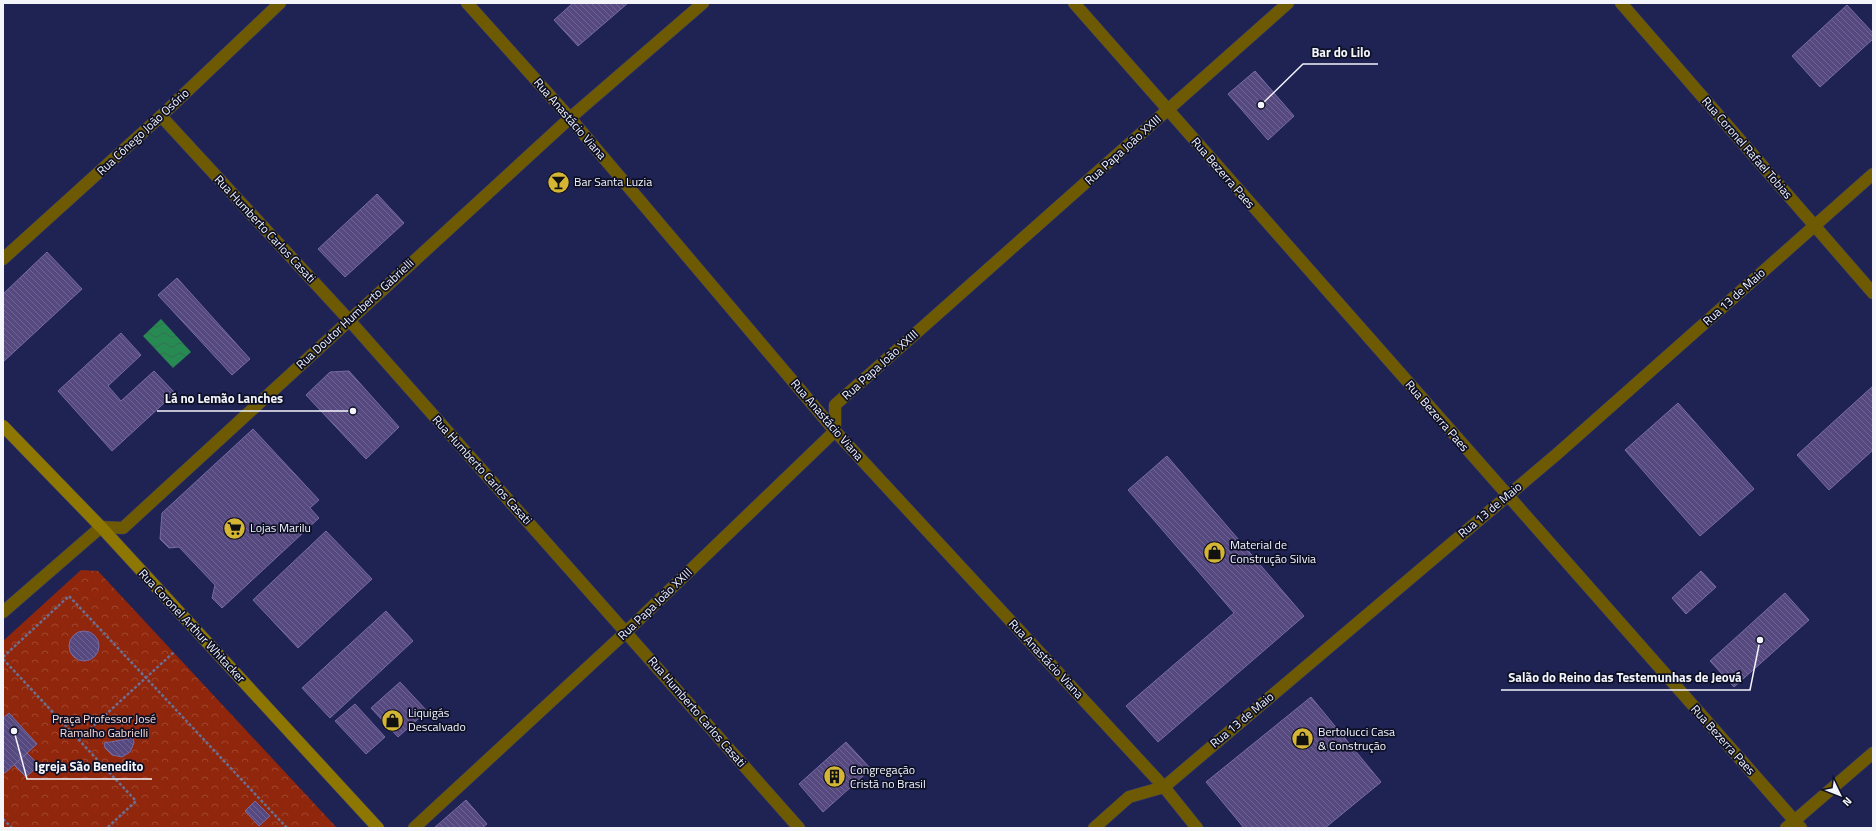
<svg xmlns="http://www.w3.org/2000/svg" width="1876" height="831" font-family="'Titillium Web',sans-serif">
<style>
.park{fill:url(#park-crowns)}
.water{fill:url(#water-waves)}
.building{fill:url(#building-back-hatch);stroke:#786ba4}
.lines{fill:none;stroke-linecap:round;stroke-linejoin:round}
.street-casing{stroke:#383c68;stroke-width:13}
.secondary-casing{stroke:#383c68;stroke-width:13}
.path{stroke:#6c6f91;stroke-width:2.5;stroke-dasharray:3 2;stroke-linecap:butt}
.street{stroke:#6e5a02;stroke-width:12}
.secondary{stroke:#8e7602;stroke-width:12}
.labels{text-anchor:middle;stroke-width:3.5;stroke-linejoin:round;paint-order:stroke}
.street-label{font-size:12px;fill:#f3f5fb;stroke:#0d1026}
.poi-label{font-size:12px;fill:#f3f5fb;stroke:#0d1026;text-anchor:start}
.park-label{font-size:12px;fill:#fbdbd3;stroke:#0d1026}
.leader{fill:none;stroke:#f3f5fb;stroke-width:1.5}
.callout-dot{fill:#f3f5fb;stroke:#0d1026;stroke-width:1.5}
.callout-label{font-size:13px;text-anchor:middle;font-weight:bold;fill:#f3f5fb;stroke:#0d1026;stroke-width:3.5;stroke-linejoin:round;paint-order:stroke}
</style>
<defs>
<pattern id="park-crowns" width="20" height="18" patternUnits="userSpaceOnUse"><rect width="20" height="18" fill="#90260b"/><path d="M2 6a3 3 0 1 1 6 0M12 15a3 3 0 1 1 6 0" fill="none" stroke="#a0462f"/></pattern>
<pattern id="water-waves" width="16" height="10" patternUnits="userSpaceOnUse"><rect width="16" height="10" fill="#288a53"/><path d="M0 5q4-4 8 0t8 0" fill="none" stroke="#357050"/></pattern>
<pattern id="building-back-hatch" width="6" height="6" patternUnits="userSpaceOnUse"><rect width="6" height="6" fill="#56497f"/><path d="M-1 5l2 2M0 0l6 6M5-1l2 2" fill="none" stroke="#6f6492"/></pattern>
</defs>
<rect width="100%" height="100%" fill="#1e2354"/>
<path class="park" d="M81,570L98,571L337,828H3V641Z"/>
<path class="water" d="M161,319L191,352L173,368L143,336Z"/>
<g class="building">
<path d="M573,3H628L578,46L554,20Z"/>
<path d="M1847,5L1873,33V39L1820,87L1792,56Z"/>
<path d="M1255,71L1294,116L1268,140L1228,94Z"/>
<path d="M377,194L404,223L345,277L318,249Z"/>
<path d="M47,252L82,289L3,362V294Z"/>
<path d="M177,278L250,359L232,375L158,295Z"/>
<path d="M121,333L141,355L108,386L121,401L154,371L175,393L112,451L58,391Z"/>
<path d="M349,371L399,427L366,459L306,395L330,372Z"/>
<path d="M1873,386V450L1829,490L1797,455Z"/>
<path d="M1678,403L1754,489L1700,536L1625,450Z"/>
<path d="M253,429L319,500L310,508L319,518L222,608L212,598L215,585L179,547L169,548L160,539L162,513Z"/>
<path d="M1167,456L1304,616L1158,742L1126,706L1234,613L1128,490Z"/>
<path d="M326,531L372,579L298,648L253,600Z"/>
<path d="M1701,571L1716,587L1686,614L1672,598Z"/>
<path d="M1785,593L1809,620L1734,687L1710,661Z"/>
<path d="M386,611L413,641L330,718L302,688Z"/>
<circle cx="84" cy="646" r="15"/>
<path d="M400,682L427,711L398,737L371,708Z"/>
<path d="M1311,697L1381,782L1325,828H1244L1206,782Z"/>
<path d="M355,704L385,737L366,754L335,721Z"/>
<path d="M9,713L37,744L5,773L3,771V718Z"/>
<path d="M133,738L134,743L130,752L122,757L112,755L105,748L104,743Z"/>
<path d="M846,742L871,769L823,812L799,784Z"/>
<path d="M27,753L39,765L26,777L14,765Z"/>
<path d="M466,800L487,824L482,828H434Z"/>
<path d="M255,801L270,816L259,826L245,811Z"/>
</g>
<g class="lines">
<defs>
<g id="street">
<path d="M467,3L570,118L835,431L1164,787L1197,828"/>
<path d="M1074,3L1801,828"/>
<path d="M1621,3L1873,293"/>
<path d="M161,116L349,320L799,828"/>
<path d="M3,259L161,116L280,3"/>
<path d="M3,612L101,527L123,528L570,118L703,3"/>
<path d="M414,828L626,632L835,431V405L1288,3"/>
<path d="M1094,828L1129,797L1164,787L1557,454L1873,174"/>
<path d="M1786,828L1873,753"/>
</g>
<path id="secondary" d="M3,426L101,527L378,828"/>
</defs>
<use href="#street" class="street-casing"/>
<use href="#secondary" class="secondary-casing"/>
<g class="path">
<path d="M3,657L69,596L287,828"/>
<path d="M3,659L136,801L107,828"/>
<path d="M79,739L174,652"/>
<path d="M3,819L12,828"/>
</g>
<use href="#street" class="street"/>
<use href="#secondary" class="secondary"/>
</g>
<defs>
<symbol id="bar-disc" viewBox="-11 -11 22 22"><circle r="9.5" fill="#d5b534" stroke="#0d1026"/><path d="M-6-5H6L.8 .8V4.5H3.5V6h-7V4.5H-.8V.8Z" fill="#111"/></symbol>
<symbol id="supermarket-disc" viewBox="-11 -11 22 22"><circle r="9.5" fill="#d5b534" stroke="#0d1026"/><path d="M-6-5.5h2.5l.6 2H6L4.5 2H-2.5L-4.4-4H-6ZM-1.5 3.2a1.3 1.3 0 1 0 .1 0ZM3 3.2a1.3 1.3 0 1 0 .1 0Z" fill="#111"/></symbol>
<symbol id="shop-disc" viewBox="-11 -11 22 22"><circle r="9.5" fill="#d5b534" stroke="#0d1026"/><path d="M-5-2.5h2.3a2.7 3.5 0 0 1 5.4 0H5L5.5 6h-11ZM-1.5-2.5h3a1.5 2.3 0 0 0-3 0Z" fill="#111"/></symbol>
<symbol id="building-disc" viewBox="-11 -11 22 22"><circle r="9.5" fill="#d5b534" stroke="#0d1026"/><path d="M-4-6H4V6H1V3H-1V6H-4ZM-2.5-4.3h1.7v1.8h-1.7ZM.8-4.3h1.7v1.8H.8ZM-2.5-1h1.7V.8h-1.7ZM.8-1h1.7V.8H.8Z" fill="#111"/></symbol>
</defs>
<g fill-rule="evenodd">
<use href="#bar-disc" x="546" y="170" width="25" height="25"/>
<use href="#supermarket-disc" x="222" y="516" width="25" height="25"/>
<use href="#shop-disc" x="1202" y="540" width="25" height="25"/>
<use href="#shop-disc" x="380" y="708" width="25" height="25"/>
<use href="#shop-disc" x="1290" y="726" width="25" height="25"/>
<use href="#building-disc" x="822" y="764" width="25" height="25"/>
</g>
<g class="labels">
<g class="street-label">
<text transform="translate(570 119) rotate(49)" y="4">Rua Anastácio Viana</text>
<text transform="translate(143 132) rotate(-43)" y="4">Rua Cônego João Osório</text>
<text transform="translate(1747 148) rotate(49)" y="4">Rua Coronel Rafael Tobias</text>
<text transform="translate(1123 150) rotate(-42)" y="4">Rua Papa João XXIII</text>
<text transform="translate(1223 173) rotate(49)" y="4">Rua Bezerra Paes</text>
<text transform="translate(265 229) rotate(47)" y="4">Rua Humberto Carlos Casati</text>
<text transform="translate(1734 297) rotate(-42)" y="4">Rua 13 de Maio</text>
<text transform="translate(355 314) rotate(-43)" y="4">Rua Doutor Humberto Gabrielli</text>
<text transform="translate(880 365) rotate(-42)" y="4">Rua Papa João XXIII</text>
<text transform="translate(1437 416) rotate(49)" y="4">Rua Bezerra Paes</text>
<text transform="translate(827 420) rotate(49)" y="4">Rua Anastácio Viana</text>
<text transform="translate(482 470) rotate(48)" y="4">Rua Humberto Carlos Casati</text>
<text transform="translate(1490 510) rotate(-40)" y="4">Rua 13 de Maio</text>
<text transform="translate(655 604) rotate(-44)" y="4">Rua Papa João XXIII</text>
<text transform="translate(192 626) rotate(47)" y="4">Rua Coronel Arthur Whitacker</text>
<text transform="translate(1046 659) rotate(47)" y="4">Rua Anastácio Viana</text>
<text transform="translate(697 712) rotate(49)" y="4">Rua Humberto Carlos Casati</text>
<text transform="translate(1242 720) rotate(-40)" y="4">Rua 13 de Maio</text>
<text transform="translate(1723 740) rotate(48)" y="4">Rua Bezerra Paes</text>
</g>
<g class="poi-label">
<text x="574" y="186">Bar Santa Luzia</text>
<text x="250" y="532">Lojas Marilu</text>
<text x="1230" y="549">Material de<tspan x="1230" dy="14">Construção Silvia</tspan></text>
<text x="408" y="717">Liquigás<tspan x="408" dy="14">Descalvado</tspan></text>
<text x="1318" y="736">Bertolucci Casa<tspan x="1318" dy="14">&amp; Construção</tspan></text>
<text x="850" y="774">Congregação<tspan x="850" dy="14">Cristã no Brasil</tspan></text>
</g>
<g class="park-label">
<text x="104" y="723">Praça Professor José<tspan x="104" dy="14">Ramalho Gabrielli</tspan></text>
</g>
</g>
<path class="leader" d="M1261 105L1303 64H1378M353 411L292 411H157M1760 640L1750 690H1501M14 731L27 779H152"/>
<g class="callout-dot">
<circle cx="1261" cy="105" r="4"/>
<circle cx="353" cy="411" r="4"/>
<circle cx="1760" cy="640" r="4"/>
<circle cx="14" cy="731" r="4"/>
</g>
<g class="callout-label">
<text x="1341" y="57">Bar do Lilo</text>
<text x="224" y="403">Lá no Lemão Lanches</text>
<text x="1625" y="682">Salão do Reino das Testemunhas de Jeová</text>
<text x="89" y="771">Igreja São Benedito</text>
</g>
<rect width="1876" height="831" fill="none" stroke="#f3f5fb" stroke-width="8"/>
<g transform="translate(1840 795) rotate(133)" stroke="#0d1026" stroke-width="3" paint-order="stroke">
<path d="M0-3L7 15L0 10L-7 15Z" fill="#f3f5fb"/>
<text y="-6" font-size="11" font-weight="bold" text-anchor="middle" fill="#f3f5fb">N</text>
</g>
</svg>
